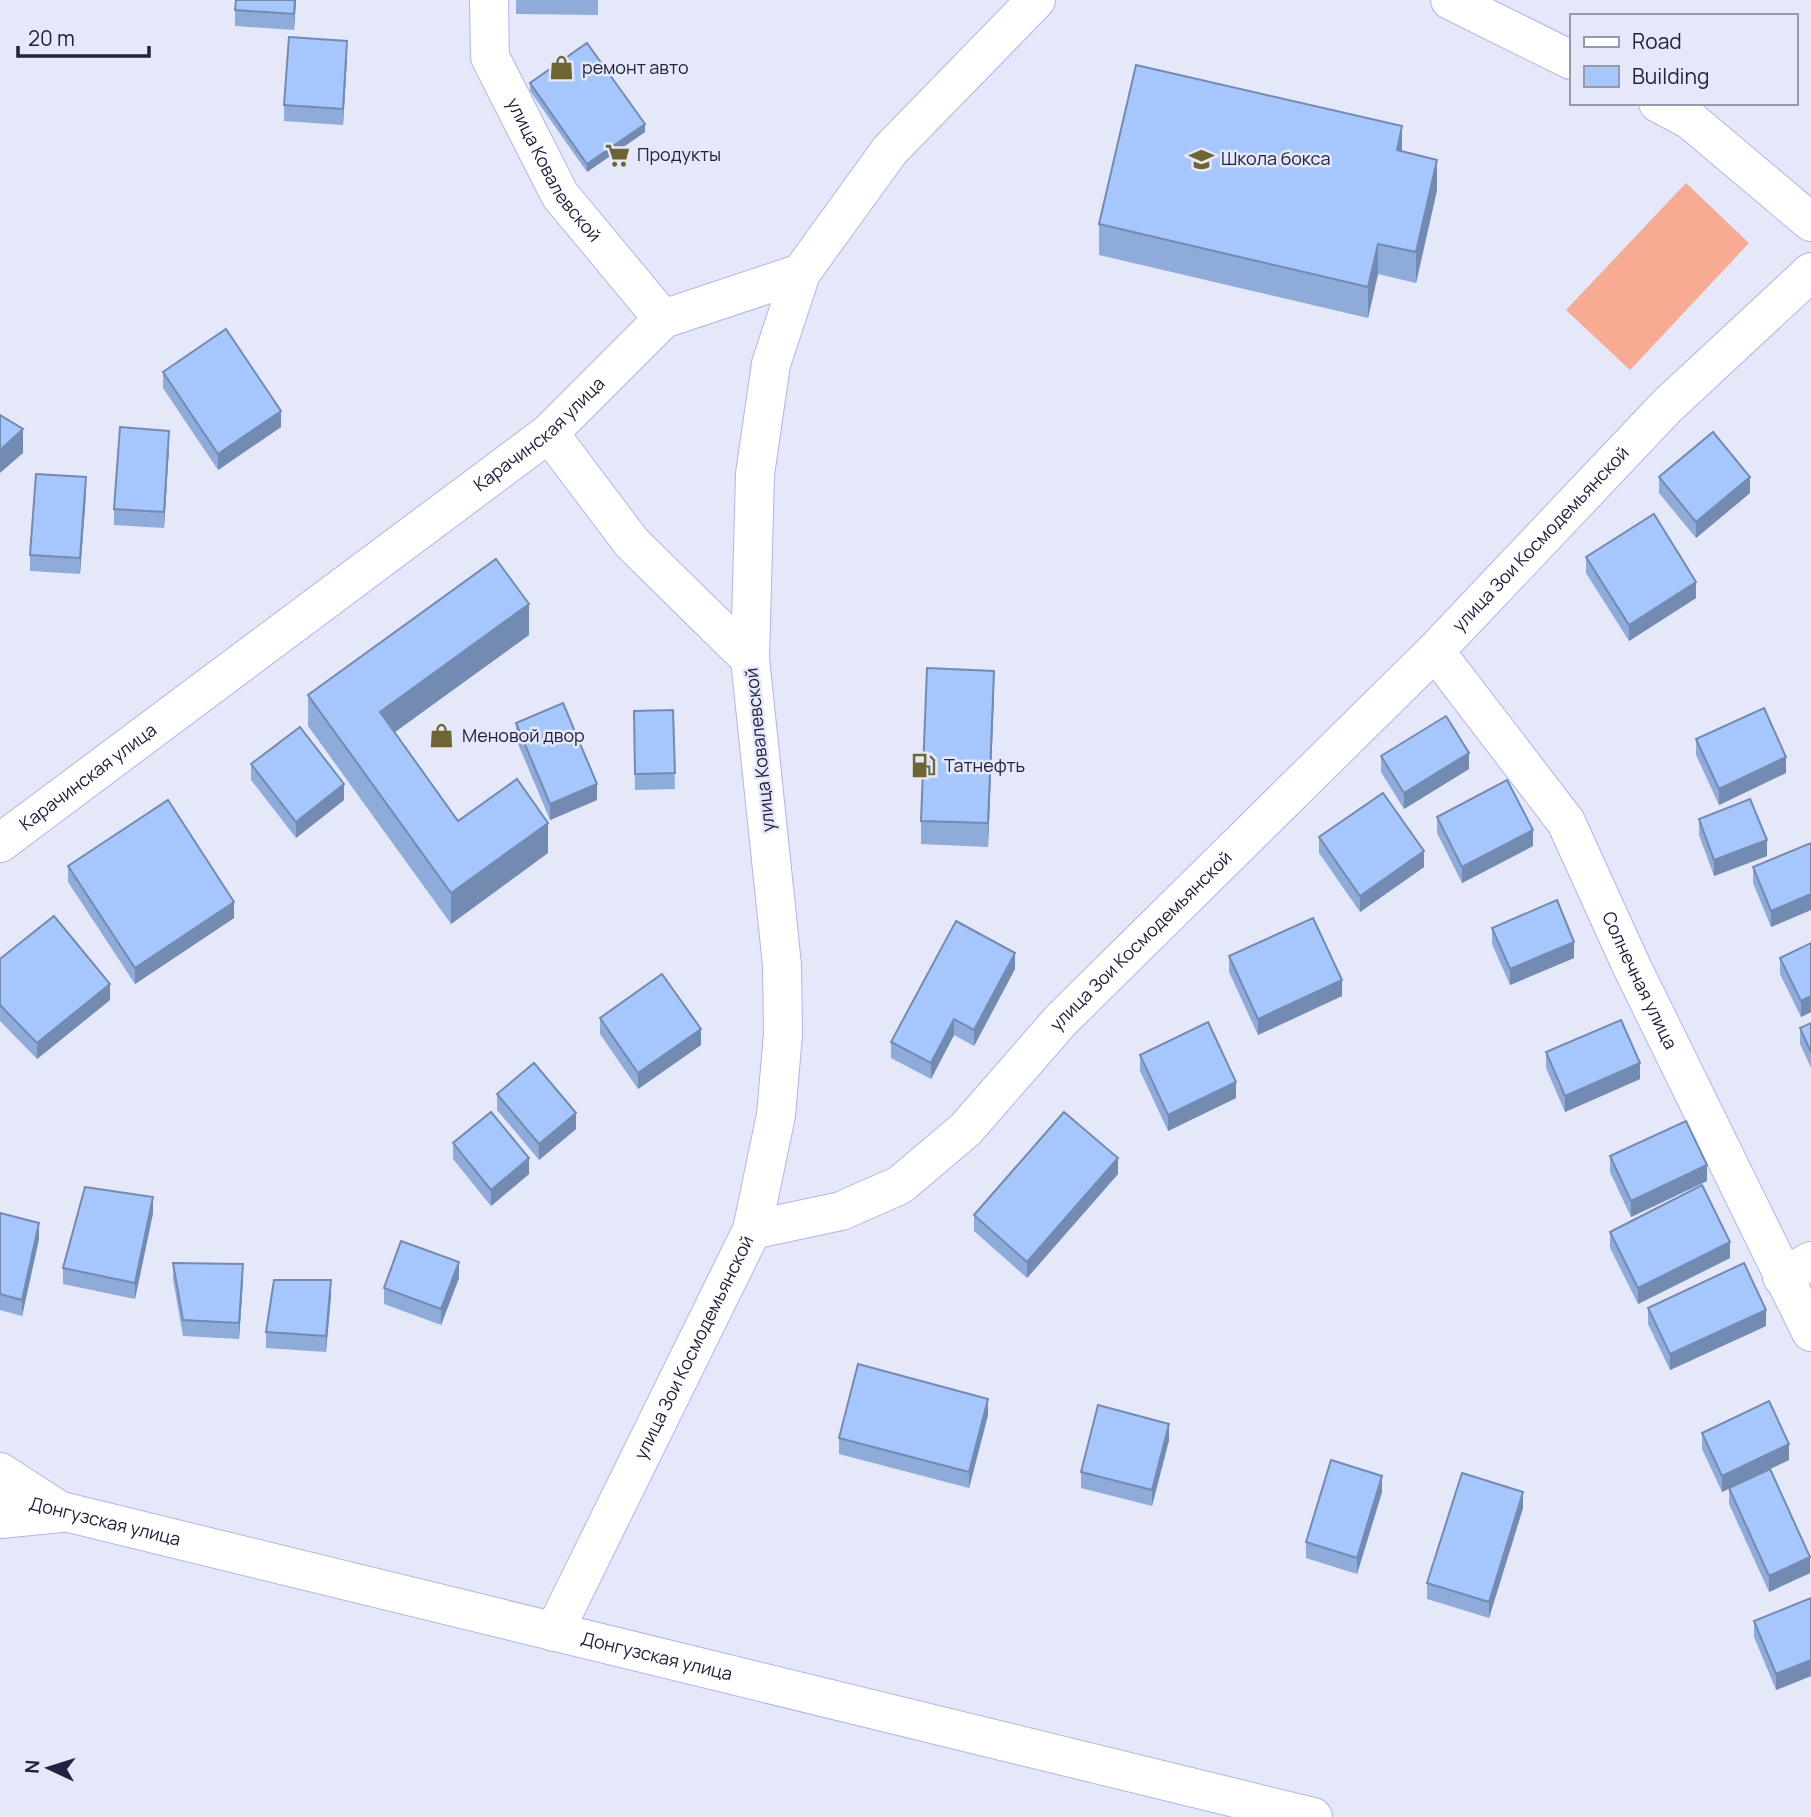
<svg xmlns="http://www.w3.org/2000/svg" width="1811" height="1817" font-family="Manrope,sans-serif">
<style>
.grass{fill:#f6ab92}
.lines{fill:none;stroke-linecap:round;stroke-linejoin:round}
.minor-casing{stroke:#aeb5f3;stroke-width:40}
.tertiary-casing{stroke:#aeb5f3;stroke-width:40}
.primary-casing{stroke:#aeb5f3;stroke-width:40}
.trunk-casing{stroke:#aeb5f3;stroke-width:40}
.minor{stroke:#fff;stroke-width:38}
.tertiary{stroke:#fff;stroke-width:38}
.primary{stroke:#fff;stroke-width:38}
.trunk{stroke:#fff;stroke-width:38}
.wall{fill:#8eabda}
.shaded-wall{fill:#748bb1}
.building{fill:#a5c7fd;stroke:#748bb1;stroke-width:2}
.labels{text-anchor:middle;stroke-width:5;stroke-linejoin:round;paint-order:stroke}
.poi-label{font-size:18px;fill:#20223f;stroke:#e5e8f8;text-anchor:start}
.street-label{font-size:18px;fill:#20223f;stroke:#e5e8f8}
</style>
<rect width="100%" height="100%" fill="#e5e8f8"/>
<path class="grass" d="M1686,183L1749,243L1630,370L1566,310Z"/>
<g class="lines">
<defs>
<g id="minor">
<path id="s1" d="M489,0L490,57L560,195L663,319"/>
<path d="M1450,0L1571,60"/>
<path d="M1658,103L1690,120L1811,222"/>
<path d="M549,433L632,543L750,659"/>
<path id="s2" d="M1435,651L1566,822L1631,965L1811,1332"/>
<path id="s3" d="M0,843L549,433L663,319L801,273"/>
<path id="s4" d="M752,1230L841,1211L900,1185L966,1129L1061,1020L1435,651L1667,406L1811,272"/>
<path d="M1782,1277L1811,1261"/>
</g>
<g id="tertiary">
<path id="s5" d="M554,1632L752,1230L776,1115L783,1034L782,965L750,659L755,474L771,364L801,273L890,150L1036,0"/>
</g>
<g id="primary">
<path d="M0,1472L54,1507"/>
<path d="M0,1519L61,1513"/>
</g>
<g id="trunk">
<path id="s6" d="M0,1496L1313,1817"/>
</g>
</defs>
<use href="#minor" class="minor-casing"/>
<use href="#tertiary" class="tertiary-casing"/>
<use href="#primary" class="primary-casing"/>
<use href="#trunk" class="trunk-casing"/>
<use href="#minor" class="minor"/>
<use href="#tertiary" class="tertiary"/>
<use href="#primary" class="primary"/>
<use href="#trunk" class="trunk"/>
</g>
<g class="wall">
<path d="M296,0L294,30L235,26V10Z"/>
<path d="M516,0H598V15L516,14Z"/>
<path d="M347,57L343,125L284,121V105Z"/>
<path d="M530,83L645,132L587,172L530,91Z"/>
<path d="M1402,151L1437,190L1416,283L1378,274L1368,318L1099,255V224Z"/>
<path d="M163,372L281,427L218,470L163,388Z"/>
<path d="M169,447L164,528L114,525V509Z"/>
<path d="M1659,477L1750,493L1696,538L1659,493Z"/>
<path d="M86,493L80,574L30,571V555Z"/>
<path d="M1586,557L1696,598L1629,641L1586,573Z"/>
<path d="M529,635L394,732L458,821L548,853L451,924L308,726V695Z"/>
<path d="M994,695L988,847L921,844V821Z"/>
<path d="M673,710L675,789L635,790L634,711Z"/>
<path d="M516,723L597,800L550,820L516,739Z"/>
<path d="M1696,739L1786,773L1719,805L1696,755Z"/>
<path d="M1381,756L1469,769L1404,809L1381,772Z"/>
<path d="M251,764L344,800L296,838L251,780Z"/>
<path d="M1437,817L1533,846L1462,883L1437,833Z"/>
<path d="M1699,819L1767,856L1714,876L1699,835Z"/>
<path d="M1319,837L1424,867L1360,912L1319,853Z"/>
<path d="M1811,843V910L1771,927L1753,883V867Z"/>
<path d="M68,866L234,918L135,984L68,882Z"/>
<path d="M1492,928L1574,958L1510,985L1492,944Z"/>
<path d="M1811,943V1012L1801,1017L1780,974V958Z"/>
<path d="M1229,956L1342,996L1258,1035L1229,972Z"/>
<path d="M0,959L110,1000L37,1059L0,1021Z"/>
<path d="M1015,969L974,1046L954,1035L931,1079L891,1058V1042Z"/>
<path d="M600,1018L701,1045L638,1089L600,1034Z"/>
<path d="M1811,1023V1068L1800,1044V1028Z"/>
<path d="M1546,1052L1640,1079L1565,1112L1546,1068Z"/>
<path d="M1140,1055L1236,1098L1168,1131L1140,1071Z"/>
<path d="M497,1094L576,1129L539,1160L497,1110Z"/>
<path d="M453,1143L529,1174L491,1206L453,1159Z"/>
<path d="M1610,1156L1707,1181L1631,1217L1610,1172Z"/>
<path d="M1118,1174L1027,1278L974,1231V1215Z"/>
<path d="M0,1213L39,1239L22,1316L0,1310Z"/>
<path d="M153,1213L135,1299L63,1284V1268Z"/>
<path d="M1610,1232L1730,1258L1638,1304L1610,1248Z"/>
<path d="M173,1263L243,1280L239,1339L183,1336L173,1279Z"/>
<path d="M459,1278L441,1325L384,1304V1288Z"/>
<path d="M331,1296L326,1352L266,1348V1332Z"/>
<path d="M1648,1308L1766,1326L1670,1370L1648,1324Z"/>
<path d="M988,1415L969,1488L839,1454V1438Z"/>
<path d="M1702,1433L1789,1460L1770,1469L1810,1573L1769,1592L1729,1504V1488L1722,1492L1702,1449Z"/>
<path d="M1169,1440L1152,1506L1081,1488V1472Z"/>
<path d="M1382,1492L1357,1574L1306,1558V1542Z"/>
<path d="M1523,1508L1489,1618L1427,1599V1583Z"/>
<path d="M1811,1598V1676L1776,1690L1754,1637V1621Z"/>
</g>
<g class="shaded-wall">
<path d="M295,0H296L294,30V14Z"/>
<path d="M347,41V57L343,125V109Z"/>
<path d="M645,124V132L587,172V164Z"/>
<path d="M1402,126V157L1397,150Z"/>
<path d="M1437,160V190L1416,283V252Z"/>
<path d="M1378,244V274L1368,318V287Z"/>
<path d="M281,411V427L218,470V454Z"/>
<path d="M23,429V453L0,473V450Z"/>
<path d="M169,431V447L164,528V512Z"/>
<path d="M86,477V493L80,574V558Z"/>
<path d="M1750,477V493L1696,538V522Z"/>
<path d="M1696,582V598L1629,641V625Z"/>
<path d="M529,604V635L380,743V712Z"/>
<path d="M994,671V695L988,847V823Z"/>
<path d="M1469,753V769L1404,809V793Z"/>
<path d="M1786,757V773L1719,805V789Z"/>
<path d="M344,784V800L296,838V822Z"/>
<path d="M597,784V800L550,820V804Z"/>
<path d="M548,823V853L451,924V893Z"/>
<path d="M1533,830V846L1462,883V867Z"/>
<path d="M1767,840V856L1714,876V860Z"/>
<path d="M1424,851V867L1360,912V896Z"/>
<path d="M1811,894V910L1771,927V911Z"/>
<path d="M234,902V918L135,984V968Z"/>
<path d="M1574,942V958L1510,985V969Z"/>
<path d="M1015,953V969L974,1046V1030Z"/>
<path d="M1342,980V996L1258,1035V1019Z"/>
<path d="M110,984V1000L37,1059V1043Z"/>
<path d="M1811,996V1012L1801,1017V1001Z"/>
<path d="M954,1019V1035L931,1079V1063Z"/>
<path d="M701,1029V1045L638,1089V1073Z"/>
<path d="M1640,1063V1079L1565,1112V1096Z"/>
<path d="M1236,1082V1098L1168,1131V1115Z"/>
<path d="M576,1113V1129L539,1160V1144Z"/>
<path d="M529,1158V1174L491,1206V1190Z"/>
<path d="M1118,1158V1174L1027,1278V1262Z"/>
<path d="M1707,1165V1181L1631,1217V1201Z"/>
<path d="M153,1197V1213L135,1299V1283Z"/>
<path d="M39,1223V1239L22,1316V1300Z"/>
<path d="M1730,1242V1258L1638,1304V1288Z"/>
<path d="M459,1262V1278L441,1325V1309Z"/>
<path d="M243,1264V1280L239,1339V1323Z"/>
<path d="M331,1280V1296L326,1352V1336Z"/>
<path d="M1766,1310V1326L1670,1370V1354Z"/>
<path d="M988,1399V1415L969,1488V1472Z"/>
<path d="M1169,1424V1440L1152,1506V1490Z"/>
<path d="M1789,1444V1460L1722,1492V1476Z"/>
<path d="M1382,1476V1492L1357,1574V1558Z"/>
<path d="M1523,1492V1508L1489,1618V1602Z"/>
<path d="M1810,1557V1573L1769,1592V1576Z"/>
<path d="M1811,1660V1676L1776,1690V1674Z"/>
</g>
<g class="building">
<path d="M236,0H295L294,14L235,10Z"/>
<path d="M289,37L347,41L343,109L284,105Z"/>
<path d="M587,43L645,124L587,164L530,83Z"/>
<path d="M1136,65L1402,126L1397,150L1437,160L1416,252L1378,244L1368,287L1099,224Z"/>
<path d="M226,329L281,411L218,454L163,372Z"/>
<path d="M0,415L23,429L0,450Z"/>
<path d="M120,427L169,431L164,512L114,509Z"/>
<path d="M1713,432L1750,477L1696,522L1659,477Z"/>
<path d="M36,474L86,477L80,558L30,555Z"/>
<path d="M1654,514L1696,582L1629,625L1586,557Z"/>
<path d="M496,559L529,604L380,712L458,821L517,779L548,823L451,893L308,695Z"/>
<path d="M927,668L994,671L988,823L921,821Z"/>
<path d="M563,703L597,784L550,804L516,723Z"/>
<path d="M1764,708L1786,757L1719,789L1696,739Z"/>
<path d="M673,710L675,773L635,774L634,711Z"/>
<path d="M1446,716L1469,753L1404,793L1381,756Z"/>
<path d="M300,727L344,784L296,822L251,764Z"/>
<path d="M1507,780L1533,830L1462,867L1437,817Z"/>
<path d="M1383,793L1424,851L1360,896L1319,837Z"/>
<path d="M1750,799L1767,840L1714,860L1699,819Z"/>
<path d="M168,800L234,902L135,968L68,866Z"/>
<path d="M1811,843V894L1771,911L1753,867Z"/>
<path d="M1557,900L1574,942L1510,969L1492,928Z"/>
<path d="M54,916L110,984L37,1043L0,1005V959Z"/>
<path d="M1313,918L1342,980L1258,1019L1229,956Z"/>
<path d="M956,921L1015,953L974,1030L954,1019L931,1063L891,1042Z"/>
<path d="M1811,943V996L1801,1001L1780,958Z"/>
<path d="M662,974L701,1029L638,1073L600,1018Z"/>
<path d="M1621,1020L1640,1063L1565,1096L1546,1052Z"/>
<path d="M1208,1022L1236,1082L1168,1115L1140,1055Z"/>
<path d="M1811,1023V1052L1800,1028Z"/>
<path d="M534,1063L576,1113L539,1144L497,1094Z"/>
<path d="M491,1112L529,1158L491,1190L453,1143Z"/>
<path d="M1064,1112L1118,1158L1027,1262L974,1215Z"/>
<path d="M1686,1121L1707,1165L1631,1201L1610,1156Z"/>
<path d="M1702,1185L1730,1242L1638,1288L1610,1232Z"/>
<path d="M85,1187L153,1197L135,1283L63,1268Z"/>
<path d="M0,1213L39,1223L22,1300L0,1294Z"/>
<path d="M401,1241L459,1262L441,1309L384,1288Z"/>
<path d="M173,1263L243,1264L239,1323L183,1320Z"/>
<path d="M1744,1263L1766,1310L1670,1354L1648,1308Z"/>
<path d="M274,1280H331L326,1336L266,1332Z"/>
<path d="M858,1364L988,1399L969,1472L839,1438Z"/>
<path d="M1769,1401L1789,1444L1722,1476L1702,1433Z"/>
<path d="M1098,1405L1169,1424L1152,1490L1081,1472Z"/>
<path d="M1331,1460L1382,1476L1357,1558L1306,1542Z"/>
<path d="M1770,1469L1810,1557L1769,1576L1729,1488Z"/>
<path d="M1462,1473L1523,1492L1489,1602L1427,1583Z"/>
<path d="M1811,1598V1660L1776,1674L1754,1621Z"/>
</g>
<defs>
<symbol id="shop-bare" viewBox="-9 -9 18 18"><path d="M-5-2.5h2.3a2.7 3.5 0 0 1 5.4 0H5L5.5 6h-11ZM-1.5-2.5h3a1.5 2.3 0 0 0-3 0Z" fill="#6e6532" stroke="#e5e8f8" stroke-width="2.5" paint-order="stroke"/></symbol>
<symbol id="supermarket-bare" viewBox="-9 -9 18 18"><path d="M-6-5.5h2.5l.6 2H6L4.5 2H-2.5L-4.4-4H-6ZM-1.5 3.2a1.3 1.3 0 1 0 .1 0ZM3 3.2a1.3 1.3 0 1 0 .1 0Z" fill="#6e6532" stroke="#e5e8f8" stroke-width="2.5" paint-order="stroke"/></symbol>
<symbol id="school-bare" viewBox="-9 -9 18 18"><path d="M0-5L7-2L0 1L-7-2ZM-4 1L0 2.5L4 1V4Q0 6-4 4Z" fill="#6e6532" stroke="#e5e8f8" stroke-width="2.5" paint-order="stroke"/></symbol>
<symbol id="fuel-bare" viewBox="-9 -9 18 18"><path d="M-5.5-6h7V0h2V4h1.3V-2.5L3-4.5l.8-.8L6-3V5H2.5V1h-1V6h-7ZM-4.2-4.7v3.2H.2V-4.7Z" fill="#6e6532" stroke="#e5e8f8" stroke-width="2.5" paint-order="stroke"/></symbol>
</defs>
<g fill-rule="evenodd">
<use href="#shop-bare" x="544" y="50" width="35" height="35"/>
<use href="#supermarket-bare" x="600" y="138" width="35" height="35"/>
<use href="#school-bare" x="1184" y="142" width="35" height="35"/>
<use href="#shop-bare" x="424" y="718" width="35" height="35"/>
<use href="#fuel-bare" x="906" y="748" width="35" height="35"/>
</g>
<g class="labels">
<g class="poi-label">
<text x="582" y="74">ремонт авто</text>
<text x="637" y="161">Продукты</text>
<text x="1221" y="165">Школа бокса</text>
<text x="462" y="742">Меновой двор</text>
<text x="944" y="772">Татнефть</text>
</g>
<g class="street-label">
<text dy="6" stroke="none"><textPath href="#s1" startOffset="187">улица Ковалевской</textPath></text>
<text dy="6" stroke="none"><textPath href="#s3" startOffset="677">Карачинская улица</textPath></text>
<text dy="6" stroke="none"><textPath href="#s4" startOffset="1066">улица Зои Космодемьянской</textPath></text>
<text transform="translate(760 750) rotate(-96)" y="6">улица Ковалевской</text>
<text dy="6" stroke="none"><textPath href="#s3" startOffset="110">Карачинская улица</textPath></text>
<text dy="6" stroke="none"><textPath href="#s4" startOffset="499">улица Зои Космодемьянской</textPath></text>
<text dy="6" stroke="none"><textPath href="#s2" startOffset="390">Солнечная улица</textPath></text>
<text dy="6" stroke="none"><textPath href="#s5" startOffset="317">улица Зои Космодемьянской</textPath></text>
<text dy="6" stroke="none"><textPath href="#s6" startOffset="108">Донгузская улица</textPath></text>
<text dy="6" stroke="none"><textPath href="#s6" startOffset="676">Донгузская улица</textPath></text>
</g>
</g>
<rect x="1570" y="14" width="228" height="91" fill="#e5e8f8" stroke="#9699ae" stroke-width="2"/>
<rect x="1584" y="37" width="35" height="10" fill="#ffffff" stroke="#9699ae" stroke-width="2"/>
<text x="1632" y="49" font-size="21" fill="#20223f">Road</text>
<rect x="1584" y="66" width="35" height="21" fill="#a5c7fd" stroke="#9699ae" stroke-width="2"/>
<text x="1632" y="84" font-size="21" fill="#20223f">Building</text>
<g transform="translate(49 1768) rotate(274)" stroke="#e5e8f8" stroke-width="5" paint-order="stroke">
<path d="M0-5L12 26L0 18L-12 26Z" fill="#20223f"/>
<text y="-10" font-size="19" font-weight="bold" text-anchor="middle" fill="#20223f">N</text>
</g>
<path d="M18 46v10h131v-10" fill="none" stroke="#20223f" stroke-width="3.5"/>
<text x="28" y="46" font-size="21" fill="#20223f" stroke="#e5e8f8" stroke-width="5" paint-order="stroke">20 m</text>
</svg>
